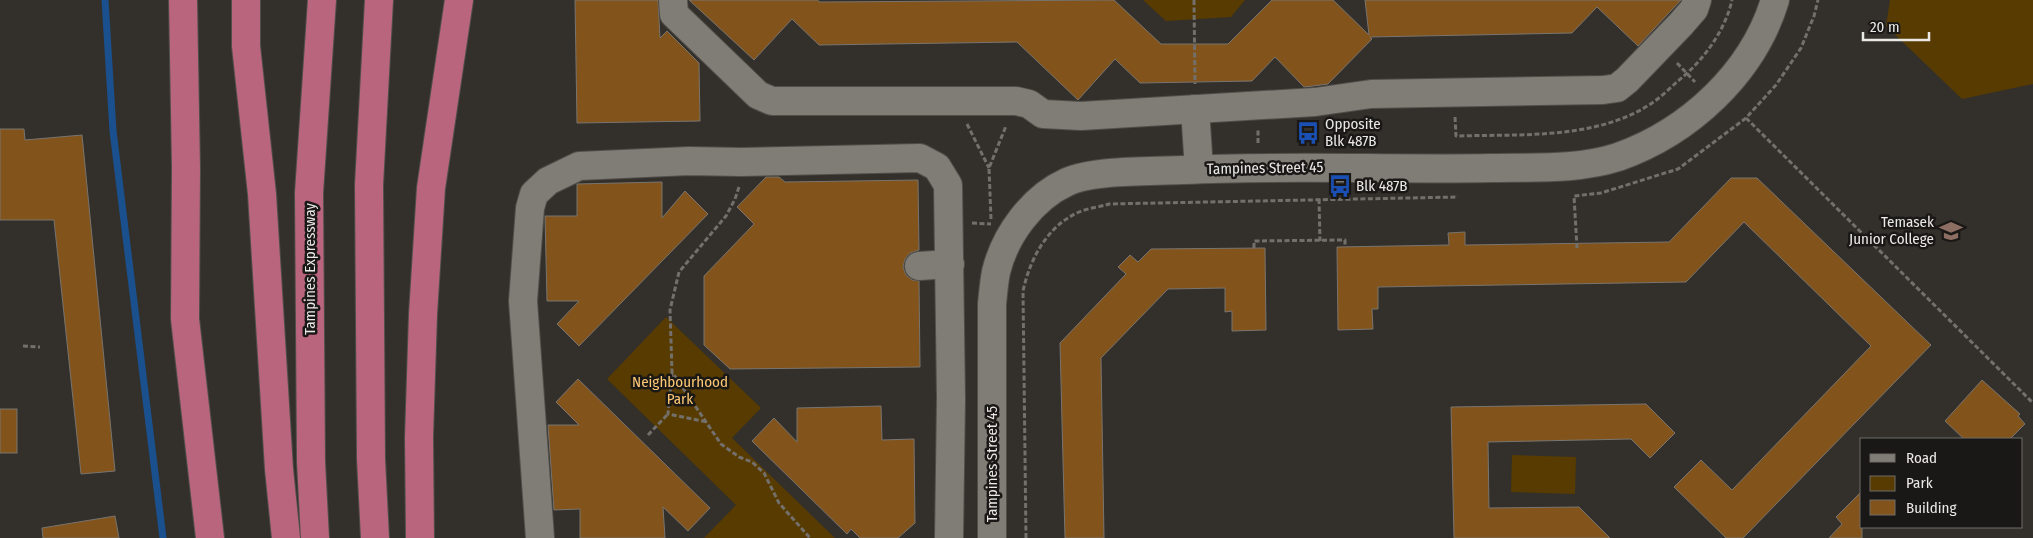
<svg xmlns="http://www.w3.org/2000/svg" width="2033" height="538" font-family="'Fira Sans Condensed',sans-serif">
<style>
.green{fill:#573b00}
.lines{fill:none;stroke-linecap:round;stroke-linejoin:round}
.stream{stroke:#1b508e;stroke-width:7}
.building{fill:#82541b;stroke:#79746f}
.minor-casing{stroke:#514e4a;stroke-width:30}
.highway-casing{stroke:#514e4a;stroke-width:30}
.path{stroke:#73706c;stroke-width:3;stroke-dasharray:5 2.5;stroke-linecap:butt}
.minor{stroke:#807c76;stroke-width:28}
.highway{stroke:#b8657d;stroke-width:28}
.labels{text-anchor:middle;stroke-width:5;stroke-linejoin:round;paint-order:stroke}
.poi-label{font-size:15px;fill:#ebe9e6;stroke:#1a1816;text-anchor:start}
.street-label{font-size:15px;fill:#ebe9e6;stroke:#1a1816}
.park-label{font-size:15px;fill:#fcc874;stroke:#1a1816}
</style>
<rect width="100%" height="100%" fill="#33302b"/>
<g class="green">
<path d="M1143,0H1245L1231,17L1166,21Z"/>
<path d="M1890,0H2033V84L1962,99L1886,26Z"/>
<path d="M666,317L761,408L732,438L835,538H704L736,505L607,379Z"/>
<path d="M1512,455L1576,457L1575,494L1511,492Z"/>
</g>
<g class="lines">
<path class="stream" d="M105,0L113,131L163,538"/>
</g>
<g class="building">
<path d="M575,0H658L660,38L667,31L699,63L700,121L577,123Z"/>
<path d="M689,0H817L820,2L1114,0L1161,44H1228L1272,0H1333L1369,35L1365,0H1681L1638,46L1597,7L1572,33L1370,37L1372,39L1328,84L1313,86L1304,87L1275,57L1252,81L1140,83L1115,59L1078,100L1017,42L819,45L792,19L754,60Z"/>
<path d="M0,129H24L25,140L82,135L115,471L81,474L54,220H0Z"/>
<path d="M766,177H779L785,182L918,180L919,250L910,253L905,259L903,267L906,275L912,280L919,281L920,367L730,369L704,345V276L754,224L737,207Z"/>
<path d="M1731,178H1757L1931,345L1743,538H1726L1674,487L1701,460L1732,490L1871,346L1744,222L1686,282L1378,287V309H1372L1373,329L1338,330L1337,247L1449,245L1448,233L1465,232V245L1669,242Z"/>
<path d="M662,182V218L685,191L708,214L579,346L557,324L579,301H547L545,216H577V184Z"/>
<path d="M1265,248L1266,330L1232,331V311L1225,312V288L1168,289L1101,358L1104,538H1065L1060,343L1126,274L1118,267L1130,255L1138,262L1151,249Z"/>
<path d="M578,379L710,508L688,531L663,507L665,538H580V509L554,510L548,425H579L556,402Z"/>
<path d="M1982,380L2020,414L2018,416L2025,424L2010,439H1964L1945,421Z"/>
<path d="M1646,404L1675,433L1650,458L1631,439L1488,442L1489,508L1579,507L1610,538H1454L1451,407Z"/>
<path d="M881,406L882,440L914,439L915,523L898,538H860L851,529L847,534L752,441L774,418L797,442V408Z"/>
<rect x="0" y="409" width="17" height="44"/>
<path d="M1862,491V538H1829L1842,524L1836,517Z"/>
<path d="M115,516L119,538H43L42,528Z"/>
</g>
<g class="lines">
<defs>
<g id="minor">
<path d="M673,0L674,14L758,95L772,101H1016L1029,104L1043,114L1081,116L1315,102L1371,94L1603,90L1617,88L1627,80L1681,24L1694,9L1697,0"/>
<path d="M1195,109L1199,169"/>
<path d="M919,266L950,264"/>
<path d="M540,538L523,301L530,208L534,194L548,181L579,166L689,161L741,162L920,158L937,167L948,185L951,399L949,538"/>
<path d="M992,538V304C993,294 994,282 996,272C1005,235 1032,198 1067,182C1093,170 1152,171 1183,170C1286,165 1389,170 1492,168C1533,167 1578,170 1618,157C1689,132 1753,73 1775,0"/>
</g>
<g id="highway">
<path d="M183,0L186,168L185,319L210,538"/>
<path d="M246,0V46L262,194L279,469L286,538"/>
<path d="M315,538L311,462L309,193L322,0"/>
<path d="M375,538L371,459L369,185L379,0"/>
<path d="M420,538L419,437L423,314L431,188L459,0"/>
</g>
</defs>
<use href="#minor" class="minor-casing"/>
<use href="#highway" class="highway-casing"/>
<g class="path">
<path d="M1194,0L1195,84"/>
<path d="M1677,63L1695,82"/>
<path d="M1455,117L1456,136C1518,134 1594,140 1649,105C1659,99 1669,89 1678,81C1703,61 1725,31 1732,0"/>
<path d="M1746,118L2033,403"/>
<path d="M967,124L989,168"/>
<path d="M1258,143V129"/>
<path d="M739,187L735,199L726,216L679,272L670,310L672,372L721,444L739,457L752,462L764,473L779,503L810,538"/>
<path d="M1319,199L1320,241"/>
<path d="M991,219L989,168L1006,126"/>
<path d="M972,223L991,224"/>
<path d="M1254,248V241L1345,240V247"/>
<path d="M1577,248L1574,196L1601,193L1678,169L1746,118L1776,85L1801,48L1814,16L1818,0"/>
<path d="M23,346L40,347"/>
<path d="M672,373L668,414L707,422"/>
<path d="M648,435L668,414"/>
<path d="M1026,538L1023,291C1030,259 1047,226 1079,212C1088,208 1100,207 1109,204L1458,197"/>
</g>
<use href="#minor" class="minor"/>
<use href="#highway" class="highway"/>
</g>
<defs>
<symbol id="bus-bare" viewBox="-9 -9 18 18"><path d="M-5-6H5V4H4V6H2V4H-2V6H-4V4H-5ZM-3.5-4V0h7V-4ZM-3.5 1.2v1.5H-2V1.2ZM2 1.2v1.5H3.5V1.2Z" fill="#1a4fb4" stroke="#1a1816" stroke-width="2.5" paint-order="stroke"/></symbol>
<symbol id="university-bare" viewBox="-9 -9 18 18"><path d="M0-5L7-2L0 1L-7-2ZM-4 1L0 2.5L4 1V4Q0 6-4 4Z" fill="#8d6e63" stroke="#1a1816" stroke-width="2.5" paint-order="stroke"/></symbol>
</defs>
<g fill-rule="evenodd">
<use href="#bus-bare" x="1292" y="117" width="32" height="32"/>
<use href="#bus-bare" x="1324" y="170" width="32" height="32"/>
<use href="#university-bare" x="1935" y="215" width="32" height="32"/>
</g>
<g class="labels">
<g class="poi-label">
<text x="1325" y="129">Opposite<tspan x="1325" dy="17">Blk 487B</tspan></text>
<text x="1356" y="191">Blk 487B</text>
<text x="1934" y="227" text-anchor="end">Temasek<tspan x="1934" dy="17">Junior College</tspan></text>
</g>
<g class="street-label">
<text transform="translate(1265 168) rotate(-1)" y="5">Tampines Street 45</text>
<text transform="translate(310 269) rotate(-90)" y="5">Tampines Expressway</text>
<text transform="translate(992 464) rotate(-90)" y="5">Tampines Street 45</text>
</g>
<g class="park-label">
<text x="680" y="387">Neighbourhood<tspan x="680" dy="17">Park</tspan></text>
</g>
</g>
<rect x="1860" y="438" width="162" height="90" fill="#1a1816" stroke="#6e6c69"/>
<rect x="1870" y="454" width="25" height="8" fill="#807c76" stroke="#6e6c69"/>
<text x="1906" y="463" font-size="15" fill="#ebe9e6">Road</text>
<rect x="1870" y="476" width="25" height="15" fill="#573b00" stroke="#6e6c69"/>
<text x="1906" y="488" font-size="15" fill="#ebe9e6">Park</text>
<rect x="1870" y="500" width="25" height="15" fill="#82541b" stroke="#6e6c69"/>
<text x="1906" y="513" font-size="15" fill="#ebe9e6">Building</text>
<path d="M1863 32v8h66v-8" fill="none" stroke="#ebe9e6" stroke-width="2.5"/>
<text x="1870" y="32" font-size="15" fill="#ebe9e6" stroke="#1a1816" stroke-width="4" paint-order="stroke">20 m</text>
</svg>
